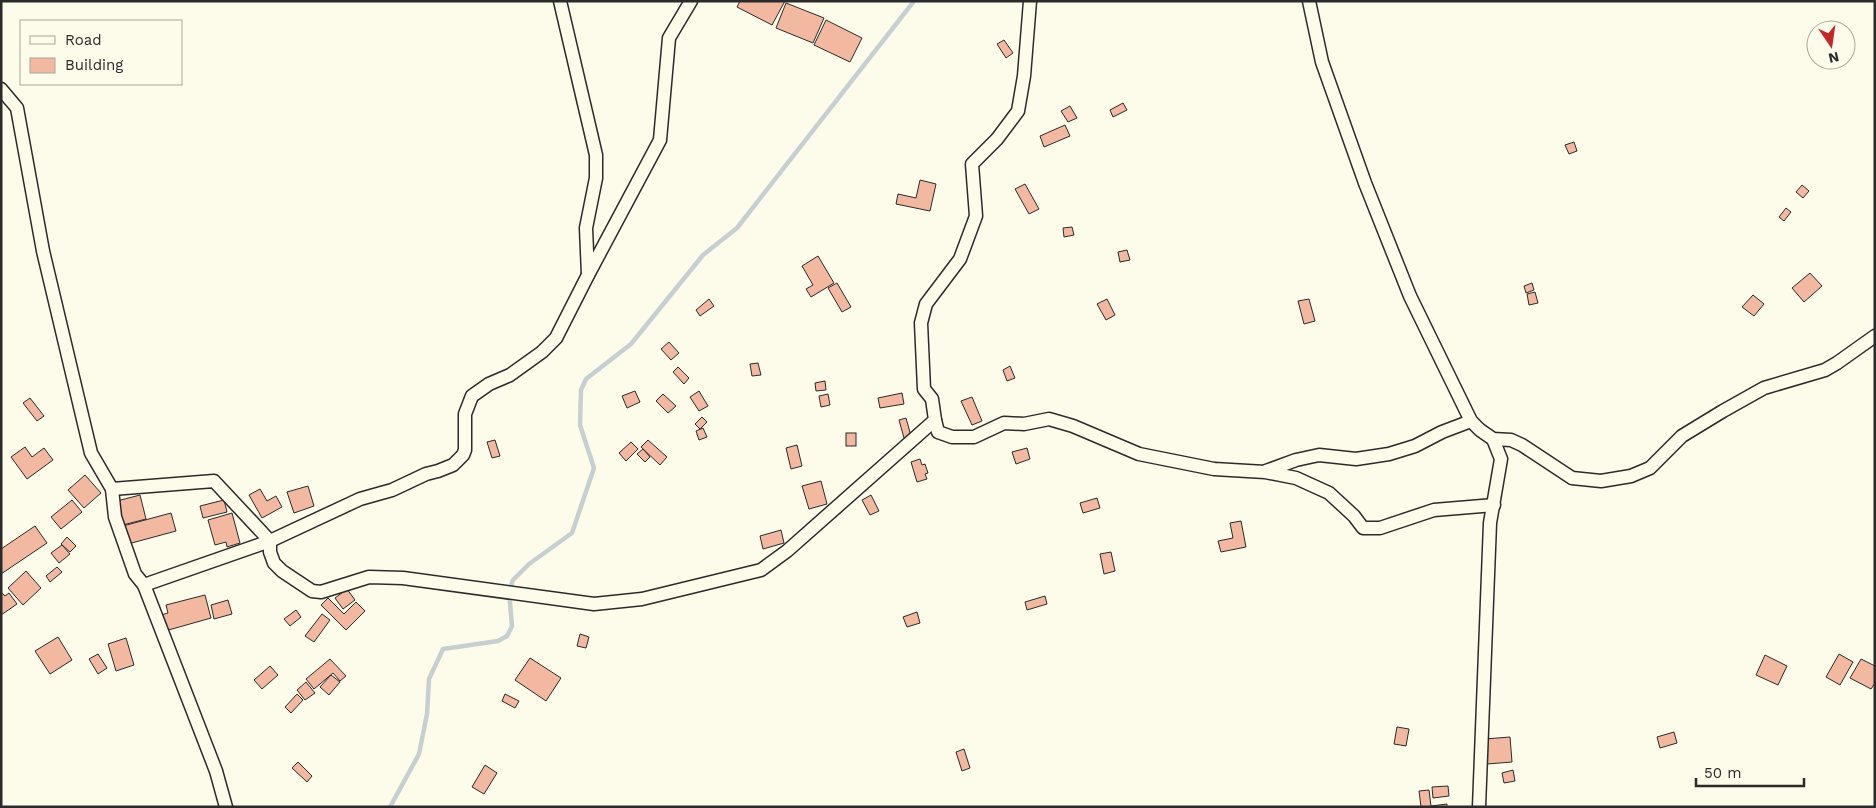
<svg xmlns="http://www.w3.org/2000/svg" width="1876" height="808" font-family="'Work Sans',sans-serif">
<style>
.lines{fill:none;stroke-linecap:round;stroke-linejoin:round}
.stream{stroke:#c7d0d0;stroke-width:4.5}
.building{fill:#f2b8a0;stroke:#2b2b2b}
.minor-casing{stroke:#2b2b2b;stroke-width:15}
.minor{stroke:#fdfbea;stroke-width:12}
</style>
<rect width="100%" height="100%" fill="#fdfbea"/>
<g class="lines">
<path class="stream" d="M390,807L419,754L427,714L429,679L443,649L498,641L507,636L512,626L509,591L513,580L529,564L572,533L594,468L580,425L581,390L586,379L631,344L703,255L737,228L914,1"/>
</g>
<g class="building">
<path d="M740,1H785L772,25L737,7Z"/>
<path d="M786,3L824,18L813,43L776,28Z"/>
<path d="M826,20L862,38L850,62L814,45Z"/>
<path d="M1004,40L1013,53L1006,58L997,44Z"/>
<path d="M1123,103L1127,110L1113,117L1110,110Z"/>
<path d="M1070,106L1077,118L1068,122L1061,111Z"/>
<path d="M1065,125L1070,136L1044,147L1040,136Z"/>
<path d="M1574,142L1577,151L1569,154L1565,145Z"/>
<path d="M920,180L936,184L930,211L896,204L898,194L916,198Z"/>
<path d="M1025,184L1039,209L1029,214L1015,189Z"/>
<path d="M1802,185L1809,191L1803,198L1796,192Z"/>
<path d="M1786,208L1791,212L1784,221L1779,217Z"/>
<path d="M1072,227L1074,235L1064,237L1063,228Z"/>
<path d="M1127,250L1130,260L1120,262L1118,252Z"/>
<path d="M818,256L834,283L811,297L806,289L813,285L802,266Z"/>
<path d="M1810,273L1822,286L1804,302L1792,288Z"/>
<path d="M837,283L851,307L842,312L828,288Z"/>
<path d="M1532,283L1534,290L1526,293L1524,286Z"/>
<path d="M1535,292L1538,303L1529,305L1527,294Z"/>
<path d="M1753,295L1764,304L1754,316L1742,307Z"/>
<path d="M709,299L714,306L700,316L696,310Z"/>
<path d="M1107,299L1115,315L1106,320L1097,304Z"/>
<path d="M1309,299L1315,321L1304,324L1298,301Z"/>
<path d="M669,342L679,353L671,360L661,349Z"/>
<path d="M758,363L761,375L752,376L750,364Z"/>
<path d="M1010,366L1015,378L1007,381L1003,370Z"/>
<path d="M678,367L689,378L684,384L673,372Z"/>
<path d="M825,381L826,390L816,391L815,383Z"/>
<path d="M635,391L640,402L627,408L622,396Z"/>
<path d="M699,391L708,406L699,411L690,397Z"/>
<path d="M902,393L904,404L880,408L878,398Z"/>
<path d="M663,394L676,406L668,413L656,401Z"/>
<path d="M828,394L830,405L821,407L819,396Z"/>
<path d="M972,397L982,421L972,425L961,401Z"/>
<path d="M30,398L44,416L37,421L23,403Z"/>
<path d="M702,417L707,422L700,429L695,424Z"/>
<path d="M906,418L911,436L904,438L899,420Z"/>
<path d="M703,428L707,437L699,440L696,431Z"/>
<rect x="846" y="433" width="10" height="13"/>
<path d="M495,440L500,456L492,458L487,442Z"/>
<path d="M648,440L667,457L660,465L641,447Z"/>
<path d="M631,442L638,449L626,461L619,453Z"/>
<path d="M797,445L802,466L791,469L786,448Z"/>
<path d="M25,447L32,457L44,448L53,460L27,479L11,457Z"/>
<path d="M1027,448L1030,459L1016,464L1012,452Z"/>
<path d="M643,449L650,457L645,462L637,454Z"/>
<path d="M920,459L922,465L925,464L928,473L925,474L927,479L917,482L911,462Z"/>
<path d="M85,475L101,493L84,508L68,490Z"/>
<path d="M821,481L827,504L809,509L802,486Z"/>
<path d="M308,486L314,506L294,513L287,492Z"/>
<path d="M260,489L267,501L276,496L282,507L262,518L249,495Z"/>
<path d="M140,495L146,519L123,525L117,501Z"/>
<path d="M871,495L879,511L870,515L862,500Z"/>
<path d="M1097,498L1100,508L1083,513L1080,503Z"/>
<path d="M72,500L82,512L61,529L51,517Z"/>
<path d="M224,500L227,512L203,518L200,506Z"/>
<path d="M171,513L176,531L128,544L123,526Z"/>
<path d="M232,513L240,543L227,547L226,542L215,545L208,520Z"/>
<path d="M1241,521L1246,547L1221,552L1218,541L1233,538L1230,523Z"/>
<path d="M35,526L47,543L1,574V549Z"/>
<path d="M781,530L784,543L763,549L760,536Z"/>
<path d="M67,537L76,546L70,552L61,544Z"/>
<path d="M62,545L70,554L59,563L51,553Z"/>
<path d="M1111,552L1115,571L1104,574L1100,554Z"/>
<path d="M57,567L62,572L50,582L46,576Z"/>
<path d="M26,571L41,588L23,605L8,588Z"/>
<path d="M347,589L355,600L343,609L335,598Z"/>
<path d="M1,592L5,596L9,593L17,604L1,615Z"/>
<path d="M205,595L211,618L165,631L161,615L168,613L166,605Z"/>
<path d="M1045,596L1047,604L1027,610L1025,602Z"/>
<path d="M328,598L344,614L356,602L365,611L346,630L321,605Z"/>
<path d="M228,600L232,614L214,619L211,605Z"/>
<path d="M296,610L301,617L290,626L284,619Z"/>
<path d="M917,612L920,623L907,627L903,617Z"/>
<path d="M322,614L330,620L314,642L305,636Z"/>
<path d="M580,634L589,637L586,648L577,646Z"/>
<path d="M58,637L72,660L50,674L35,651Z"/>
<path d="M126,638L134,665L116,671L108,644Z"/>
<path d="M98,654L107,668L98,674L89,659Z"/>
<path d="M1839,654L1853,662L1840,685L1826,677Z"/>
<path d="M1765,655L1787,666L1778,685L1756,675Z"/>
<path d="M530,658L561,678L546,701L515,680Z"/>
<path d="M330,659L346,676L340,681L333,673L314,689L306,679Z"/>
<path d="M1861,659L1875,666V683L1871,689L1850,678Z"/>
<path d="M270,666L278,675L262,689L254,680Z"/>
<path d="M331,675L340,682L329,695L320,687Z"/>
<path d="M306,682L315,693L305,700L297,690Z"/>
<path d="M297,694L303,700L291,713L285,707Z"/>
<path d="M505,694L519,701L515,708L502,701Z"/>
<path d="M1397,727L1409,729L1406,746L1394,744Z"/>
<path d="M1674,732L1677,743L1660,748L1657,737Z"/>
<path d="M1510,737L1512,762L1487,764L1485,739Z"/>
<path d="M964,749L970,768L962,771L956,752Z"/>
<path d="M298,762L312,776L307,782L292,768Z"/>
<path d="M485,765L497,773L484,794L472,787Z"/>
<path d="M1513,770L1515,781L1504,783L1502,773Z"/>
<path d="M1448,786L1449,796L1433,798L1432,787Z"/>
<path d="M1429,790L1431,806L1447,804V807H1421L1419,791Z"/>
</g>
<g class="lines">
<defs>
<g id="minor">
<path d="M560,1L596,155V178L586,228L588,275"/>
<path d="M1309,1L1322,62L1365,183L1410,296L1471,421L1480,430L1493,439L1511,440L1522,445L1572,478L1601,481L1631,476L1650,468L1682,436L1723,411L1764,388L1825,370L1837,363L1875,336"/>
<path d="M1,89L17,108L43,251L91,453L112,489L115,517L135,574L144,585L216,771L226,807"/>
<path d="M935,420L938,432L952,437H974L1004,423L1024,424L1049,419L1073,426L1139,454L1214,469L1265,472L1296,478L1329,493L1354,516L1363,528H1380L1434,510L1494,505"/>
<path d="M1266,471L1296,460L1319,455L1356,459L1389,454L1415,446L1442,432L1471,421"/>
<path d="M112,489L214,481L270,541V552L274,563L282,571L312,591L321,592L369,577L403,578L594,604L642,599L761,570L787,551L935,420L932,399L924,389L921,323L926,304L960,259L976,216L972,164L997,139L1018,111L1024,76L1030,1"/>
<path d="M144,585L270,541L360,499L392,490L426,474L438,471L453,465L463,455L465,450V414L472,396L489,384L510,375L542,352L556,338L588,275L660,140L669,38L691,1"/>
<path d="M1479,807L1490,523L1501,459L1493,439"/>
</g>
</defs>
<use href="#minor" class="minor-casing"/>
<use href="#minor" class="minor"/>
</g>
<rect width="1876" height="808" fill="none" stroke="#2b2b2b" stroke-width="5"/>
<rect x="20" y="20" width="162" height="65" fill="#fdfbea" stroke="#a9a89e"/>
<rect x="30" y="36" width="25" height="8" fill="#fdfbea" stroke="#a9a89e"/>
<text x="65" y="45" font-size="15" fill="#2b2b2b">Road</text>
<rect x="30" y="58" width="25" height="15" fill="#f2b8a0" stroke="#a9a89e"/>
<text x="65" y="70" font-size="15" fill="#2b2b2b">Building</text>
<g transform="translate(1831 45) rotate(167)"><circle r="24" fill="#fdfbea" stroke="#a9a89e"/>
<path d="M0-4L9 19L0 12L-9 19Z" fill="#c62828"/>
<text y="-8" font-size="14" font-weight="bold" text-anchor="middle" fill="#2b2b2b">N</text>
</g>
<path d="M1696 778v8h108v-8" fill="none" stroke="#2b2b2b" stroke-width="2.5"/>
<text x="1704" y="778" font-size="15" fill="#2b2b2b" stroke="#fdfbea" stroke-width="4" paint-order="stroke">50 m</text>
</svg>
